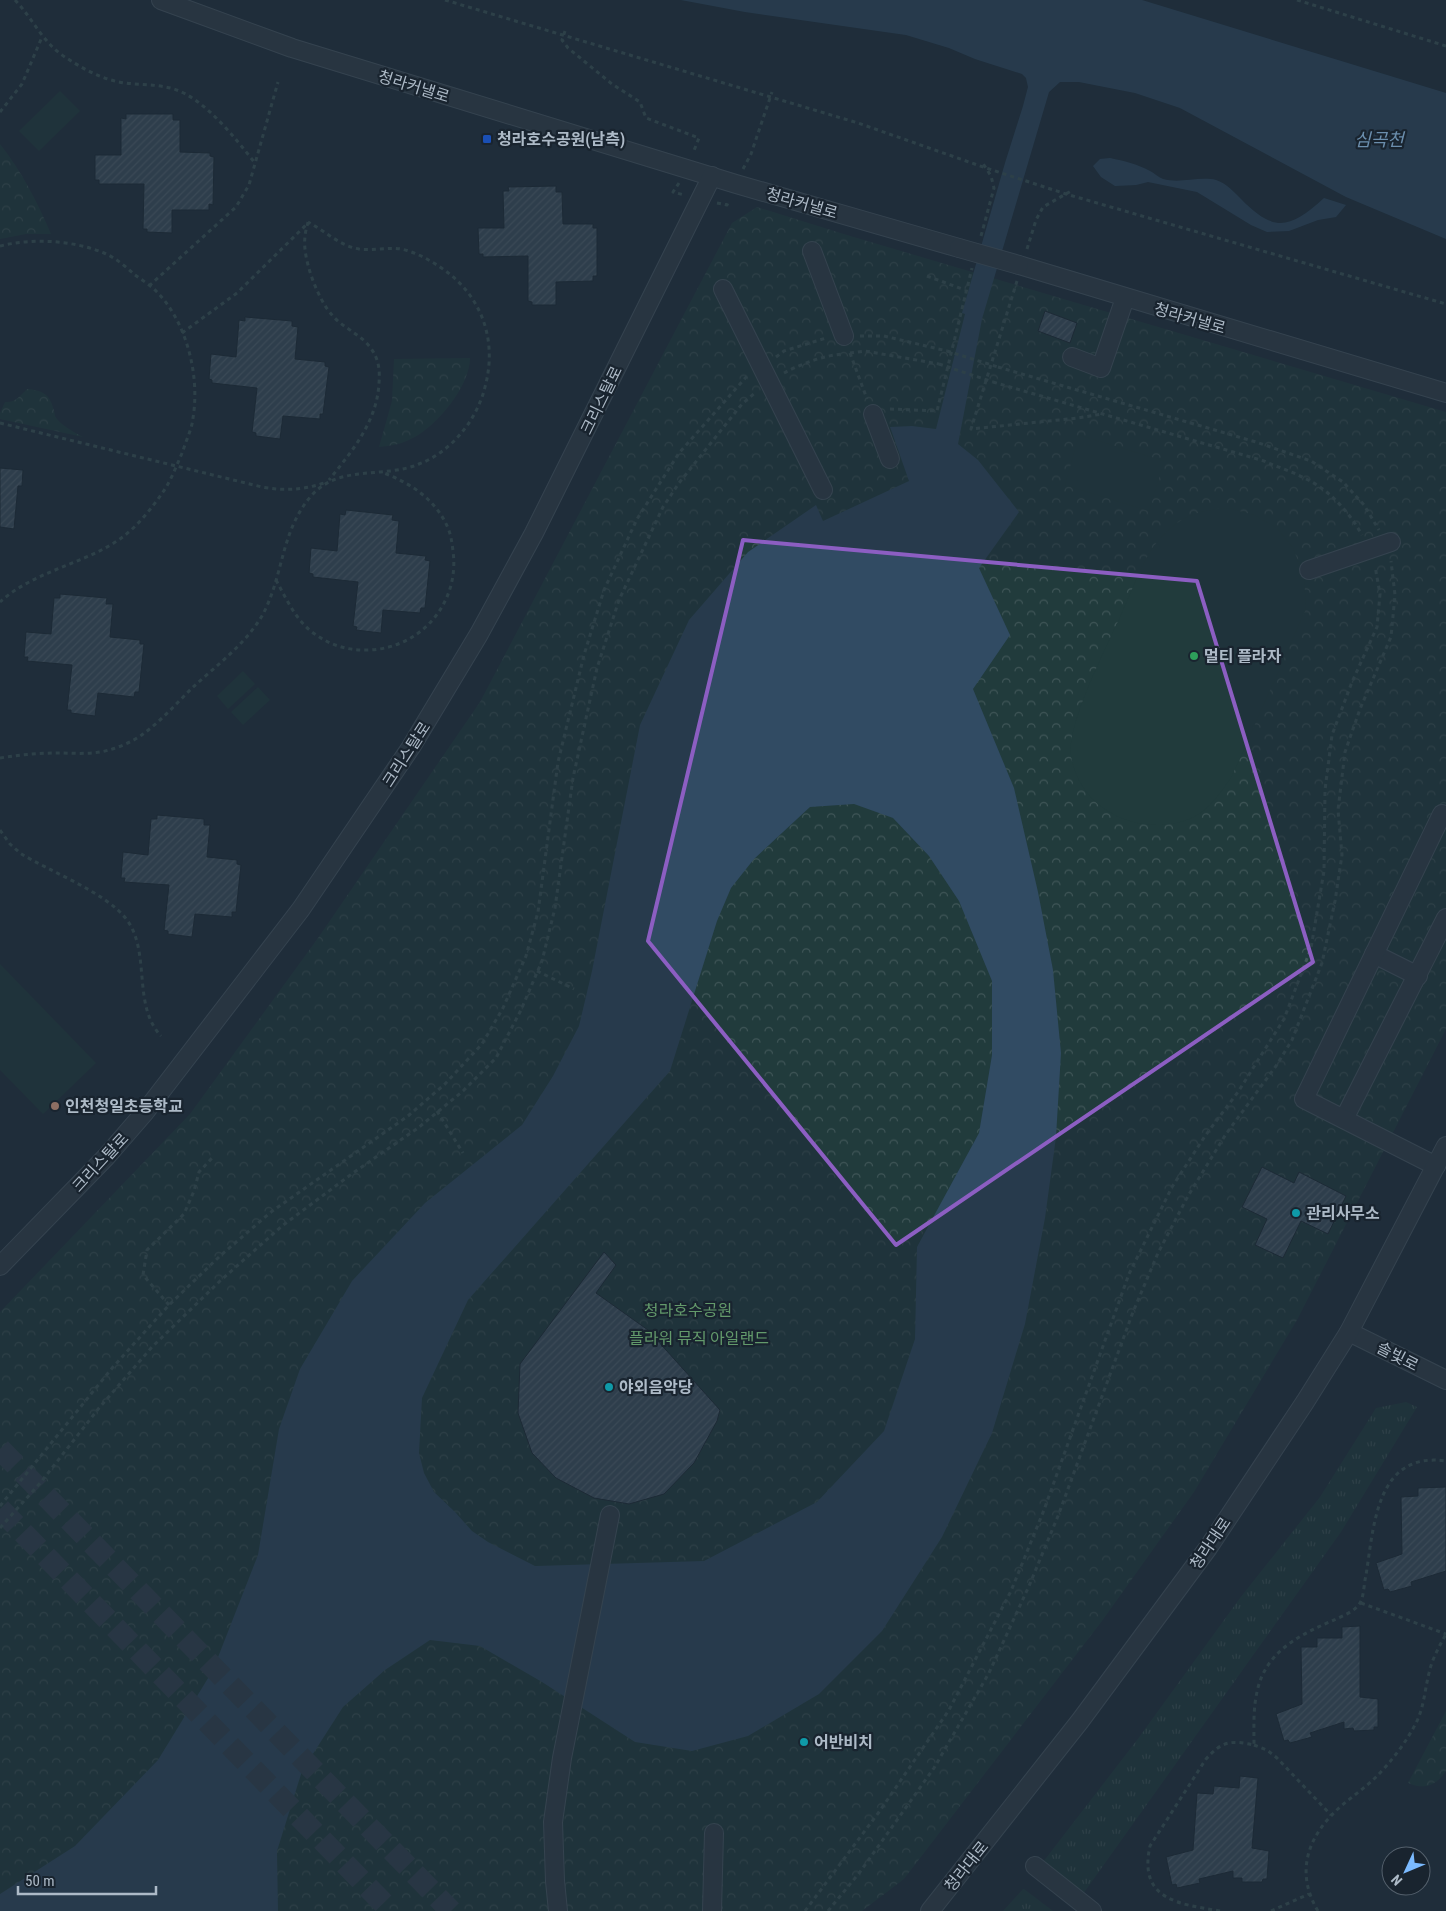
<svg xmlns="http://www.w3.org/2000/svg" width="1446" height="1911" font-family="'Roboto Condensed','Noto Sans KR',sans-serif">
<style>
.grass{fill:url(#grass-tufts)}
.park{fill:url(#park-crowns)}
.pitch{fill:#213b3c}
.water{fill:#314b63;fill-rule:evenodd}
.building{fill:url(#building-hatch);stroke:#1a2631}
.lines{fill:none;stroke-linecap:round;stroke-linejoin:round}
.major-tunnel{stroke:#344250;stroke-width:22;stroke-dasharray:22 11;stroke-linecap:butt}
.minor-casing{stroke:#505d68;stroke-width:20}
.path{stroke:#3f5859;stroke-width:3;stroke-dasharray:4 4;stroke-linecap:butt}
.minor{stroke:#333f4b;stroke-width:18}
.minor-bridge-casing{stroke:#505d68;stroke-width:20;stroke-linecap:butt}
.path-bridge{stroke:#3f5859;stroke-width:3;stroke-dasharray:4 4;stroke-linecap:butt}
.minor-bridge{stroke:#333f4b;stroke-width:18}
.marked{fill:none;stroke:#8c5ec2;stroke-width:4;stroke-linejoin:round}
.transit-dot{fill:#1a4fb4;stroke:#19242f;stroke-width:2}
.leisure-dot{fill:#2e9e5b;stroke:#19242f;stroke-width:2}
.education-dot{fill:#8d6e63;stroke:#19242f;stroke-width:2}
.culture-dot{fill:#0f9aa8;stroke:#19242f;stroke-width:2}
.labels{text-anchor:middle;stroke-width:4.5;stroke-linejoin:round;paint-order:stroke}
.street-label{font-size:16px;fill:#adbac7;stroke:#19242f}
.poi-label{font-size:16px;font-weight:bold;fill:#adbac7;stroke:#19242f;text-anchor:start}
.park-label{font-size:16px;fill:#639a6b;stroke:#19242f}
.water-label{font-size:18px;font-style:italic;fill:#6b8ead;stroke:#19242f}
</style>
<defs>
<pattern id="grass-tufts" width="24" height="20" patternUnits="userSpaceOnUse" patternTransform="scale(1.25)"><rect width="24" height="20" fill="#213b3c"/><path d="M3 7l-1-3M5 7V3M7 7l1-3M15 17l-1-3M17 17v-4M19 17l1-3" fill="none" stroke="#3f5557"/></pattern>
<pattern id="park-crowns" width="20" height="18" patternUnits="userSpaceOnUse" patternTransform="scale(1.25)"><rect width="20" height="18" fill="#213b3c"/><path d="M2 6a3 3 0 1 1 6 0M12 15a3 3 0 1 1 6 0" fill="none" stroke="#3f5557"/></pattern>
<pattern id="building-hatch" width="6" height="6" patternUnits="userSpaceOnUse" patternTransform="scale(1.25)"><rect width="6" height="6" fill="#425362"/><path d="M-1 1l2-2M0 6l6-6M5 7l2-2" fill="none" stroke="#5b6a77"/></pattern>
</defs>
<rect width="100%" height="100%" fill="#1f2d3b"/>
<g class="grass">
<path d="M1406,1402L1417,1407L1341,1532L1083,1894L1043,1862L1137,1740L1240,1598L1320,1497L1376,1408Z"/>
<path d="M1023,1889H1024L1053,1911H1003Z"/>
</g>
<g class="park">
<path d="M0,144C22,172 37,201 51,234H26L0,239Z"/>
<path d="M757,207L847,235L1446,412V1029L1297,1320L1194,1492L1102,1621L904,1879L862,1911H0V1312L190,1114L318,938L480,702L732,223Z"/>
<path d="M470,358C470,386 437,426 413,438C402,444 391,446 379,447L392,401L394,359Z"/>
<path d="M27,389C41,390 50,394 53,408C54,409 55,415 55,416C60,425 74,432 83,437L0,419V413L5,402C15,403 20,396 27,389Z"/>
<path d="M1446,1711V1771C1436,1786 1424,1790 1408,1783Z"/>
</g>
<g class="pitch">
<path d="M60,91L80,111L39,151L19,131Z"/>
<path d="M1079,435L1164,461L1149,511L1065,485Z"/>
<path d="M1228,508L1254,515L1277,528L1293,548L1304,577L1306,609L1232,776C1221,792 1211,808 1194,817C1144,840 1079,812 1071,755C1067,722 1109,643 1123,610C1132,591 1139,570 1150,552C1155,544 1165,532 1172,527C1191,512 1206,510 1228,508Z"/>
<path d="M243,671L255,684L228,709L217,696Z"/>
<path d="M258,687L270,700L243,725L231,712Z"/>
<path d="M0,964L96,1063L43,1114L0,1070Z"/>
</g>
<g class="water">
<path d="M681,0H1142L1446,93V239L1346,197L1180,108L1135,93L1079,82H1060L1049,92L982,319L958,444L978,460L1019,512L979,568L1010,635L973,689L1014,788L1038,892L1053,970L1061,1053L1056,1137L1045,1218L1025,1324L992,1433L942,1537L882,1631L819,1694L748,1736L692,1751L635,1742L542,1682L480,1646L430,1640L385,1670L343,1707L302,1771L277,1851L278,1911H0V1894L75,1846L158,1760L213,1670L258,1555L279,1429L300,1369L352,1281L425,1203L522,1125L553,1076L579,1026L592,971L640,725L689,620L748,552L816,505L823,521L909,481L890,427L912,426L936,429L965,314L962,313L1005,163L1023,106L1028,87L1026,78L1022,74L975,59L949,48L906,35L745,12ZM854,804L893,818L929,856L959,901L992,981V1055L979,1133L917,1247L915,1339L884,1431L817,1502L704,1561L535,1566L488,1542L472,1531L455,1512L434,1492L424,1473L419,1453L422,1398L468,1300L670,1071L717,921L731,888L754,859L810,807Z"/>
<path d="M1110,158C1124,161 1137,164 1150,171C1154,173 1158,177 1163,179C1180,184 1199,176 1216,180C1226,183 1234,192 1241,199C1274,233 1290,229 1324,198L1346,205L1336,217L1318,220L1289,231L1267,232L1251,225L1197,192L1148,182L1136,185L1115,186L1101,177L1093,166L1100,159Z"/>
</g>
<g class="building">
<path d="M126,114H173V120H180V152L210,153V156L214,157L213,205L209,204V210H172V233L147,232V229H143L144,184H99V180H95V155H121V118L126,119Z"/>
<path d="M556,186V192H562L563,224H593V228H597V276H593V281L556,282V305H532V302L528,301V256L483,257V254H479L478,228H504L503,191H509L508,187Z"/>
<path d="M1045,311L1077,323L1070,343L1038,331Z"/>
<path d="M245,317L292,321V326L298,327L295,359L325,362V366L329,367L323,414H320V419L283,416L280,439L256,436V433L252,432L257,388L212,383V380L209,379L211,354L236,357L239,320L245,321Z"/>
<path d="M0,468L23,470L22,486H18L14,529L0,527Z"/>
<path d="M346,510L393,515L392,520L399,521L396,553L426,556L425,560L430,561L425,608H421L420,613L383,610L381,633L356,630L357,627L353,626L358,582L313,577V574L309,573L311,548L337,551L340,514L345,515Z"/>
<path d="M60,594L107,598L106,604H113L110,637L140,640V644H144L139,692H135L134,697L98,693L95,716L71,713V710H67L72,665L27,661L28,657H24L26,632L51,634L54,598H60Z"/>
<path d="M157,815L204,819V825H210L207,857L237,860V864L241,865L236,912H232V917L195,914L192,937L168,934V931L164,930L169,885L124,882L125,878H121L123,852L148,855L151,819H157Z"/>
<path d="M1262,1167L1294,1183L1299,1172L1346,1196L1328,1234L1301,1221L1283,1258L1255,1245L1267,1219L1242,1207Z"/>
<path d="M604,1252L616,1265L596,1293L648,1330L720,1410L717,1421L694,1463L664,1494L629,1504L594,1498L556,1478L532,1453L518,1413L520,1364Z"/>
<path d="M1446,1487V1571L1411,1582L1412,1586L1390,1592L1388,1589L1384,1590L1376,1563L1402,1554L1401,1497L1418,1496V1488Z"/>
<path d="M1360,1626V1697L1378,1699V1727H1374V1730L1354,1731L1353,1728L1344,1729V1722L1310,1733L1312,1737L1290,1743L1288,1740L1284,1741L1276,1714L1302,1704L1301,1647H1317V1638H1342V1627Z"/>
<path d="M1240,1776L1258,1778L1252,1848L1269,1851L1267,1879H1263L1262,1882H1242V1878H1233V1871L1199,1879L1200,1883L1177,1888L1176,1884L1172,1885L1166,1857L1193,1850L1197,1793L1213,1794L1214,1786L1239,1788Z"/>
</g>
<g class="lines">
<g class="major-tunnel">
<path d="M0,1449L451,1911"/>
<path d="M0,1509L391,1911"/>
</g>
<defs>
<g id="minor">
<path d="M161,0L292,48L736,184L959,248"/>
<path d="M812,251L844,336"/>
<path d="M1019,265L1446,393"/>
<path d="M723,289L823,490"/>
<path d="M1072,357L1101,368L1125,298"/>
<path d="M873,414L890,459"/>
<path d="M1309,570L1391,542"/>
<path d="M1374,954L1418,976"/>
<path d="M1344,1119L1446,918"/>
<path d="M1436,1166L1304,1099L1442,814L1446,816"/>
<path d="M0,1266L106,1157L145,1112L301,909L411,747L479,634L534,533L712,176"/>
<path d="M1349,1332L1446,1380"/>
<path d="M1035,1866L1092,1911"/>
<path d="M558,1911L555,1881L553,1822L562,1758L610,1515"/>
<path d="M712,1911L714,1833"/>
<path d="M930,1911L1080,1721L1208,1548L1305,1402L1349,1332L1446,1146"/>
</g>
</defs>
<use href="#minor" class="minor-casing"/>
<g class="path">
<path d="M15,0C33,19 43,43 65,57C83,69 103,80 125,83C141,85 157,84 174,89C205,99 235,138 255,163"/>
<path d="M445,0L858,123L986,168L1066,194L1446,304"/>
<path d="M1297,0L1446,46"/>
<path d="M565,31L562,40L568,48L612,84L640,102L646,118L699,138L693,153"/>
<path d="M0,112L22,84L42,37"/>
<path d="M743,169L751,154L772,92"/>
<path d="M679,183L673,192L684,195"/>
<path d="M717,203L727,205L729,200"/>
<path d="M308,222C307,227 305,232 305,237C302,258 318,300 332,315C343,328 360,334 370,347C379,359 380,370 379,383C377,422 352,451 329,480"/>
<path d="M981,236L994,188L991,176L982,162"/>
<path d="M0,246C33,238 72,240 104,253C116,258 126,267 135,275C142,280 150,285 156,291C187,322 200,376 193,418C192,429 186,440 183,451C177,464 172,479 163,492C152,508 137,527 120,539C82,565 34,571 0,602"/>
<path d="M1027,249L1036,220L1043,207L1071,191"/>
<path d="M927,276L965,290"/>
<path d="M1017,281L971,429L1078,418L1102,414"/>
<path d="M149,286L236,207L249,185L278,82"/>
<path d="M182,333L237,293L308,223"/>
<path d="M860,336H884L947,351"/>
<path d="M850,353L865,351L939,364"/>
<path d="M850,353L867,399"/>
<path d="M776,357L784,351L826,338"/>
<path d="M998,367L1256,442L1311,461L1343,482L1364,505L1379,530"/>
<path d="M784,373C801,364 822,356 842,354"/>
<path d="M993,382L1264,461C1277,467 1291,471 1304,478C1329,489 1349,512 1362,535"/>
<path d="M890,409L937,411L972,268"/>
<path d="M0,423L262,487C283,491 303,490 324,483"/>
<path d="M276,580C286,598 295,619 312,632C329,645 348,651 369,650C421,648 460,603 453,551C452,543 451,535 448,528C436,500 412,484 384,473"/>
<path d="M0,758C19,755 38,753 57,753C74,753 92,755 109,750C120,747 134,741 143,734C161,721 176,704 192,688C217,665 252,639 266,608C284,569 282,529 312,495C340,464 384,479 419,464C451,452 477,420 485,387C498,339 481,294 440,267C428,259 415,252 401,249C387,247 373,251 359,249C340,246 325,231 308,222"/>
<path d="M0,830L10,844L20,853C50,872 106,892 127,920C151,953 132,1005 161,1036"/>
<path d="M537,971L574,989"/>
<path d="M437,1111L463,1153"/>
<path d="M169,1305L143,1275L147,1250L184,1214L194,1191L199,1172L213,1157"/>
<path d="M0,1506L113,1367L169,1305L220,1256L271,1212L408,1116L445,1084L482,1044L503,1008L526,956L538,912L558,762L584,655L604,590L637,519L679,453L748,375"/>
<path d="M0,1528L41,1482L99,1408L152,1347L220,1281L282,1226L353,1173L418,1128L463,1091L496,1058L521,1010L542,961L555,908L573,778L597,668L619,600L663,507L679,483L742,404L756,392"/>
<path d="M1361,1603L1446,1634"/>
<path d="M1254,1745L1267,1750L1277,1758L1331,1815"/>
<path d="M805,1911L879,1812L949,1710L1011,1591L1044,1510L1129,1274L1172,1187L1205,1136L1238,1092L1284,1019L1311,948L1324,871L1325,790L1332,735L1352,682L1377,627L1380,594L1375,566"/>
<path d="M828,1911L860,1872L934,1768L989,1673L1029,1586L1058,1516L1133,1312L1158,1253L1188,1196L1226,1134L1276,1066L1292,1040L1322,963L1335,901L1342,855L1338,810L1345,752L1360,709L1391,637L1395,595L1391,561"/>
<path d="M1220,1911C1179,1904 1138,1900 1150,1846L1206,1759C1222,1741 1231,1740 1254,1745C1254,1728 1253,1709 1257,1692C1265,1652 1299,1635 1334,1620C1342,1616 1357,1611 1361,1601C1364,1594 1364,1583 1366,1575C1374,1526 1376,1451 1446,1461"/>
<path d="M1271,1911L1309,1894"/>
<path d="M1318,1911C1298,1878 1304,1845 1330,1817C1343,1802 1362,1791 1376,1777C1392,1761 1407,1741 1417,1721C1424,1706 1425,1689 1429,1673C1432,1659 1439,1647 1446,1634"/>
</g>
<use href="#minor" class="minor"/>
<defs>
<path id="minor-bridge" d="M959,248L1019,265"/>
</defs>
<use href="#minor-bridge" class="minor-bridge-casing"/>
<g class="path-bridge">
<path d="M947,351L998,367"/>
<path d="M939,364L993,382"/>
</g>
<use href="#minor-bridge" class="minor-bridge"/>
</g>
<path d="M0 0H1446V1911H0ZM743,540L1197,581L1313,962L896,1245L648,941Z" fill="#1f2d3b" fill-opacity=".55" fill-rule="evenodd"/>
<path class="marked" d="M743,540L1197,581L1313,962L896,1245L648,941Z"/>
<rect class="transit-dot" x="482" y="134" width="10" height="10" rx="2.5"/>
<circle class="leisure-dot" cx="1194" cy="656" r="5"/>
<circle class="education-dot" cx="55" cy="1106" r="5"/>
<g class="culture-dot">
<circle cx="1296" cy="1213" r="5"/>
<circle cx="609" cy="1387" r="5"/>
<circle cx="804" cy="1742" r="5"/>
</g>
<g class="labels">
<g class="street-label">
<text transform="translate(414 86) rotate(17)" y="6">청라커낼로</text>
<text transform="translate(802 203) rotate(16)" y="6">청라커낼로</text>
<text transform="translate(1190 318) rotate(16)" y="6">청라커낼로</text>
<text transform="translate(601 400) rotate(-64)" y="6">크리스탈로</text>
<text transform="translate(406 754) rotate(-57)" y="6">크리스탈로</text>
<text transform="translate(100 1162) rotate(-47)" y="6">크리스탈로</text>
<text transform="translate(1398 1356) rotate(27)" y="6">솔빛로</text>
<text transform="translate(1210 1543) rotate(-56)" y="6">청라대로</text>
<text transform="translate(966 1866) rotate(-51)" y="6">청라대로</text>
</g>
<g class="poi-label">
<text x="497" y="145">청라호수공원(남측)</text>
<text x="1204" y="662">멀티 플라자</text>
<text x="65" y="1112">인천청일초등학교</text>
<text x="1306" y="1219">관리사무소</text>
<text x="619" y="1393">야외음악당</text>
<text x="814" y="1748">어반비치</text>
</g>
<g class="park-label">
<text x="688" y="1316">청라호수공원</text>
<text x="699" y="1344">플라워 뮤직 아일랜드</text>
</g>
<g class="water-label">
<text x="1379" y="146">심곡천</text>
</g>
</g>
<g transform="translate(1406 1871) rotate(226)"><circle r="24" fill="#19242f" stroke="#54606c"/>
<path d="M0-4L9 19L0 12L-9 19Z" fill="#7bbaff"/>
<text y="-8" font-size="14" font-weight="bold" text-anchor="middle" fill="#adbac7">N</text>
</g>
<path d="M18 1886v8h138v-8" fill="none" stroke="#adbac7" stroke-width="2.5"/>
<text x="25" y="1886" font-size="15" fill="#adbac7" stroke="#19242f" stroke-width="4" paint-order="stroke">50 m</text>
</svg>
